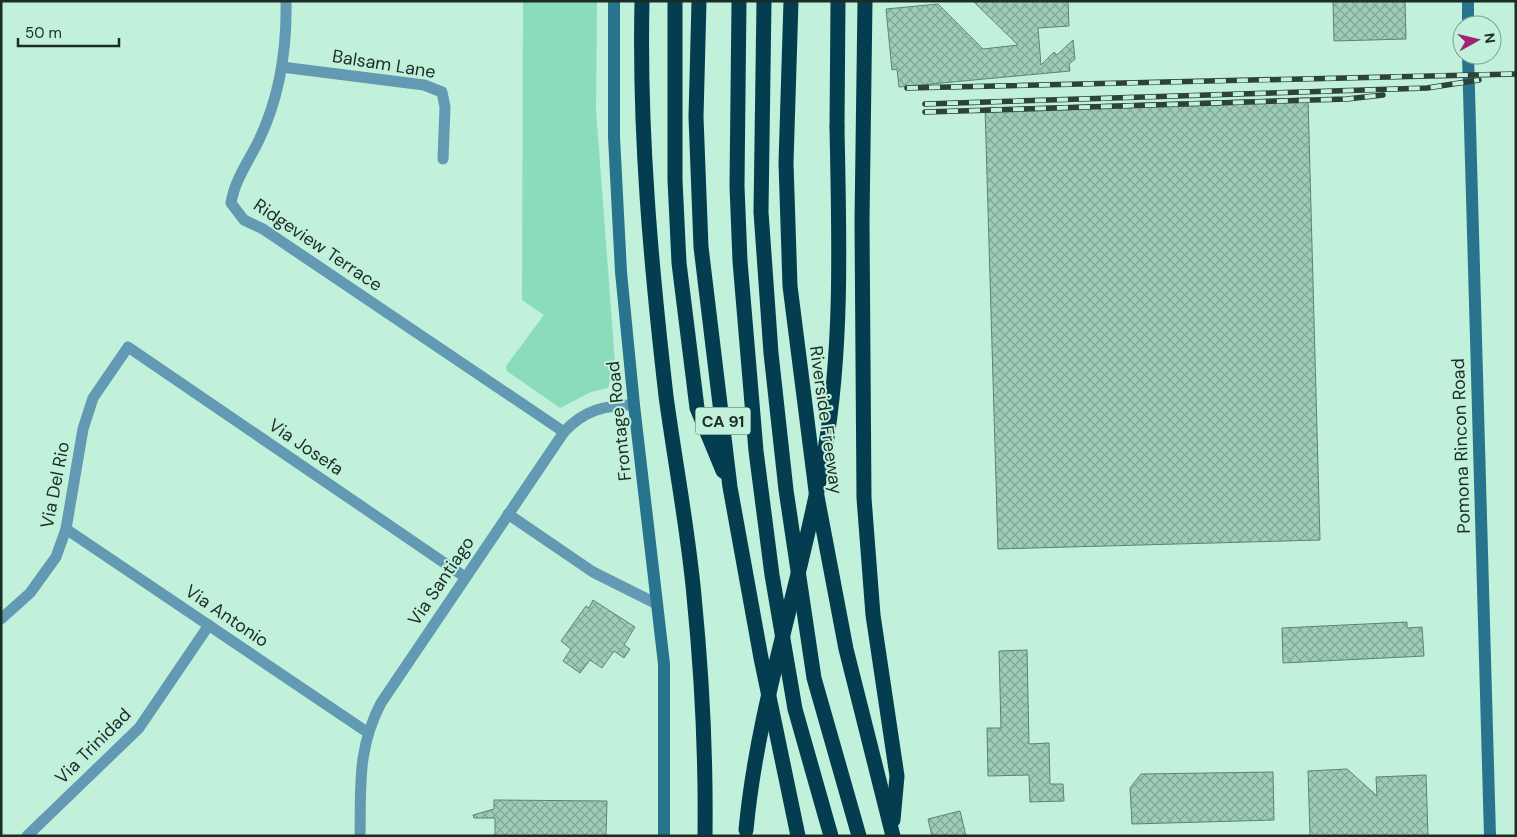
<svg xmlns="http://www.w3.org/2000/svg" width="1517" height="837" font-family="'DM Sans',sans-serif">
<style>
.green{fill:#8bdcbb}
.building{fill:url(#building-cross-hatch);stroke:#598573}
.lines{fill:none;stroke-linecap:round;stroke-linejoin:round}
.street{stroke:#619ab2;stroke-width:11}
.secondary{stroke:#28748f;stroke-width:12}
.highway{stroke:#053d50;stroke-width:15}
.rail-casing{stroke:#2d4239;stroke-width:5.5}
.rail{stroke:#c1f0db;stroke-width:4;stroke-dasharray:11;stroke-linecap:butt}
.highway-bridge{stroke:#053d50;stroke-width:15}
.labels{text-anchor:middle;stroke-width:4;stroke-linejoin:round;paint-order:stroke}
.shield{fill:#c1f0db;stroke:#4d685c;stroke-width:1}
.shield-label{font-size:16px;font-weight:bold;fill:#1b2d26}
.street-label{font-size:18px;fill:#1b2d26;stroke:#c1f0db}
</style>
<defs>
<pattern id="building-cross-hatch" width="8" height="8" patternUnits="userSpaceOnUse" patternTransform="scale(1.25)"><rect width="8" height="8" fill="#9eccb7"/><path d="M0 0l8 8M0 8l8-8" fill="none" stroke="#80a695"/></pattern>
</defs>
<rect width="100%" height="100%" fill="#c1f0db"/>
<path class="green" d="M523,1H597L596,110L616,376L610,382L608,388L591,392L560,408L507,371L506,366L544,315L522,300Z"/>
<g class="building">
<path d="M973,1H1068L1069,26L1038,28L1041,65L1054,52L1057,55L1073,40L1075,59L1069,64L1070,71L899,87L897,69L892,70L886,9L938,4L983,49L1018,45Z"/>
<path d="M1333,1H1405L1406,39L1334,41Z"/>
<path d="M1308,98L1320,540L998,549L985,108Z"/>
<path d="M593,600L635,627L624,645L630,649L624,658L614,651L602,668L590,660L580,673L563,661L571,649L561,641L586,606L589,608Z"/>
<path d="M1407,622V628L1422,627L1424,656L1283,663L1282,628Z"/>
<path d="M1027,650L1029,744L1049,743L1050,784H1063L1064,801L1030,802L1029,775L988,776L987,728H1001L999,651Z"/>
<path d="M1347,769L1377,796L1376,777L1426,775L1428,836H1310L1308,771Z"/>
<path d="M1273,772L1274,820L1132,824L1130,788L1141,774Z"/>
<path d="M494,800L607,801L606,836H495V818H474L473,815L494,809Z"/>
<path d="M960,811L966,836H932L928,819Z"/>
</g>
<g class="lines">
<g class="street">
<path d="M286,1C287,50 280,96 259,140C249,161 235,179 231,203L244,220L263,229L564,432"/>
<path d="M282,67L424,85L442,92L445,107L443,159"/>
<path d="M508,514L593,572L657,604"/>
<path d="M66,529L367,732"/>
<path d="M1,619L30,593L56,557L66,529L83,429L93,398L128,347L465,577"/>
<path d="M27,836L139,728L209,625"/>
<path d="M360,836C361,786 357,749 381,703L564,432C584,410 605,405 634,405"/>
</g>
<g class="secondary">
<path d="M614,1V137L621,272L634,405L664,664V836"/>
<path d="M1468,1V25"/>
<path d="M1468,55L1490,836"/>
</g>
<g class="highway">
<path d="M642,1C639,133 651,265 666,396C675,463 688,529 694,596C702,676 706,756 705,836"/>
<path d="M675,1V180L679,263L697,408L723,471"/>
<path d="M699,1L696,117L701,247L730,487L761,658L798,836"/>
<path d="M739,1L737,186L740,261L756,451L772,575L795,709L831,836"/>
<path d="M764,1L761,212L771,353L786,490L814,678L859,836"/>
<path d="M791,1L786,163L790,286L816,491L846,649L893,836"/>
<path d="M865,1L862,221L864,498L873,615L897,776L893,820"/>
<path d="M837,127L838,1"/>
</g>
<defs>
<g id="rail">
<path d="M907,88L1516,74"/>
<path d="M925,104L1427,88L1479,80"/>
<path d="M925,112L1347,99L1383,95"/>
</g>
</defs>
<use href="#rail" class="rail-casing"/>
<use href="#rail" class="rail"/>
<path class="highway-bridge" d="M746,830C758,701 803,578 825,450C843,343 839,235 837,127"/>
</g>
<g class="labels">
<rect class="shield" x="695.5" y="407.5" width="55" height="27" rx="4"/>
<g class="shield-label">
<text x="723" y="427">CA 91</text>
</g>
<g class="street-label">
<text transform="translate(384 64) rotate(9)" y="6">Balsam Lane</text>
<text transform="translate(318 245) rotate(34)" y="6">Ridgeview Terrace</text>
<text transform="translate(826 420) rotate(82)" y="6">Riverside Freeway</text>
<text transform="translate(619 421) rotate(-96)" y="6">Frontage Road</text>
<text transform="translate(1461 446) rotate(-92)" y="6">Pomona Rincon Road</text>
<text transform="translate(306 447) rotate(34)" y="6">Via Josefa</text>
<text transform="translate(55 485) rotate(-79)" y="6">Via Del Rio</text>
<text transform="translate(441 581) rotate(-56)" y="6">Via Santiago</text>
<text transform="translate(227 616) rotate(34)" y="6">Via Antonio</text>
<text transform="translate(93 746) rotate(-45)" y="6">Via Trinidad</text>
</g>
</g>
<rect width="1517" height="837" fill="none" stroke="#1b2d26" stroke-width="5"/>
<g transform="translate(1477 40) rotate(82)"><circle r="24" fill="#c1f0db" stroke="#7fa293"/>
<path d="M0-4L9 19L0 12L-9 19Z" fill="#a02073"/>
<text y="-8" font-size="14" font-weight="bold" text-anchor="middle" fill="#1b2d26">N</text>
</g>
<path d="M18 38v8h101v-8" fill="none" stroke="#1b2d26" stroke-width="2.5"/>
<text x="25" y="38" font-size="15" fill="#1b2d26" stroke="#c1f0db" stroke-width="4" paint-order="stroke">50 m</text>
</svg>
